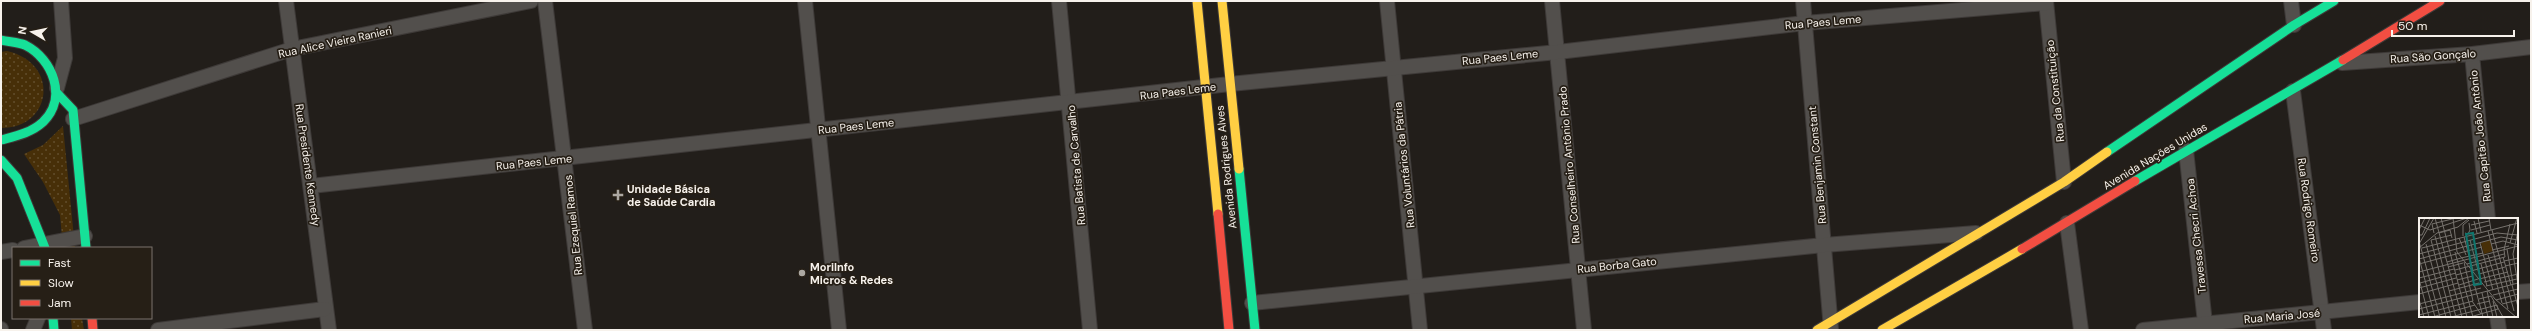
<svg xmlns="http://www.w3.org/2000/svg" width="2532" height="331" font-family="'DM Sans',sans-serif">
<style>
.grass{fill:url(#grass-dots)}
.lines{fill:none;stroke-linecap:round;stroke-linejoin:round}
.street-casing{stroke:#3e3a38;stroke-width:16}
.fast-casing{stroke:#3e3a38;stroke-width:11}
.slow-casing{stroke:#3e3a38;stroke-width:11}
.jam-casing{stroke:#3e3a38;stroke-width:11}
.street{stroke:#524f4c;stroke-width:14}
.fast{stroke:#16e098;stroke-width:9}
.slow{stroke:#ffcf43;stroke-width:9}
.jam{stroke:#f24e42;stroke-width:9}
.poi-dot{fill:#aca8a2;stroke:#261f16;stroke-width:1.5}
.labels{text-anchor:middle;stroke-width:3.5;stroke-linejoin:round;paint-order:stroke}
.street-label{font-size:11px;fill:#f7f2ec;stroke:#261f16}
.poi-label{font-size:11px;font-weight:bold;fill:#f7f2ec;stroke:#261f16;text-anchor:start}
.inset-road{fill:none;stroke:#77736e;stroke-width:1}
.view{fill:#0f766e;fill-opacity:0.15;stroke:#0f766e;stroke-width:2}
.inset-edge{fill:none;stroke:#f7f2ec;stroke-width:2}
</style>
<defs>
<pattern id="grass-dots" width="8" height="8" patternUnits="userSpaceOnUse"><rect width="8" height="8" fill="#472f08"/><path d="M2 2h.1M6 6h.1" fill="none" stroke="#624e2c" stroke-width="1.8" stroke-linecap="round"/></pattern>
</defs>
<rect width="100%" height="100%" fill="#221e1a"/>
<g class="grass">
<path d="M7,51C60,63 53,128 1,128V52Z"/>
<path d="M63,126L75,248H63L60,215L43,182L24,154L43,145Z"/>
<path d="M71,318H82L84,330H72Z"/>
</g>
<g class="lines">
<defs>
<g id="street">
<path d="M286,1L329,330"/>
<path d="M545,1L585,330"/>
<path d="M805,1L839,330"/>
<path d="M1059,1L1090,330"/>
<path d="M1387,1L1420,330"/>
<path d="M1552,1L1584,330"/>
<path d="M1803,1L1831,329"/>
<path d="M2046,1L2064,182"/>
<path d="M2291,1L2294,25"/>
<path d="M2472,54L2488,219"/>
<path d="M2342,63L2472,54L2531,47"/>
<path d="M57,88L65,58L61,1"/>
<path d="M2293,91L2324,330"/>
<path d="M73,119L292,49L531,1"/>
<path d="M2186,150L2205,323"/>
<path d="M311,186L1230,84L1558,52L1805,23L2046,3"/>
<path d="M2067,223L2081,330"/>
<path d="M24,248L85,236"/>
<path d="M1,252L13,250"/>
<path d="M2517,292L2531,291"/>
<path d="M1252,303L1824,245L1976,233"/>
<path d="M2497,316L2499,330"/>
<path d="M1,329V330"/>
<path d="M33,330L38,318"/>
<path d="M158,330L325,309"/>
<path d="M2143,330L2420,302"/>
</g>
<g id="fast">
<path d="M1,40C9,42 18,42 25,45C53,59 68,98 43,122C31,133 16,136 1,140"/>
<path d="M56,92L73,110L86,248"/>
<path d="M2107,152L2294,25L2334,1"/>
<path d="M1,160L17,178L45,248"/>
<path d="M1239,169L1255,330"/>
<path d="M2135,181L2343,60"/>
<path d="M53,318L54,330"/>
</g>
<g id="slow">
<path d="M1197,1L1218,214"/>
<path d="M1222,1L1239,169"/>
<path d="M1817,330L2064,182L2107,152"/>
<path d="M1882,330L2022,249"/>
</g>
<g id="jam">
<path d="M2343,60L2440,1"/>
<path d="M1218,214L1229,330"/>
<path d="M2022,249L2135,181"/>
<path d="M92,318L93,330"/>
</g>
</defs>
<use href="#street" class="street-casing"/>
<use href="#fast" class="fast-casing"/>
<use href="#slow" class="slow-casing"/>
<use href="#jam" class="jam-casing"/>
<use href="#street" class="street"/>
<use href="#fast" class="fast"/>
<use href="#slow" class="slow"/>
<use href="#jam" class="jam"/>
</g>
<g class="poi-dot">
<path d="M616 189h4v4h4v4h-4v4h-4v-4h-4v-4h4z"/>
<circle cx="802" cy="273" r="4"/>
</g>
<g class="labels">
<g class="street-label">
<text transform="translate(1823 22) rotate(-5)" y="4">Rua Paes Leme</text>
<text transform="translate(335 42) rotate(-12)" y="4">Rua Alice Vieira Ranieri</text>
<text transform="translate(2433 56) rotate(-4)" y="4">Rua São Gonçalo</text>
<text transform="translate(1500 57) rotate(-6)" y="4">Rua Paes Leme</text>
<text transform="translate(1178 91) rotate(-7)" y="4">Rua Paes Leme</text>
<text transform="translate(2055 91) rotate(-96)" y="4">Rua da Constituição</text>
<text transform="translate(856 126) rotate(-6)" y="4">Rua Paes Leme</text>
<text transform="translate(2480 136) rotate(-96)" y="4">Rua Capitão João Antônio</text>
<text transform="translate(2155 156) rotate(-31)" y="4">Avenida Nações Unidas</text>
<text transform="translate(534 162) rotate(-6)" y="4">Rua Paes Leme</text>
<text transform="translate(308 165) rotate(82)" y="4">Rua Presidente Kennedy</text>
<text transform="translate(1076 165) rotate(-95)" y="4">Rua Batista de Carvalho</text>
<text transform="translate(1404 165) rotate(-96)" y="4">Rua Voluntários da Pátria</text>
<text transform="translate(1569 165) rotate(-95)" y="4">Rua Conselheiro Antônio Prado</text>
<text transform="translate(1817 165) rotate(-95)" y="4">Rua Benjamin Constant</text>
<text transform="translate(1226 167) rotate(-96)" y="4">Avenida Rodrigues Alves</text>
<text transform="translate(2309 210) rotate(82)" y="4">Rua Rodrigo Romeiro</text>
<text transform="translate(573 225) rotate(-96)" y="4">Rua Ezequiel Ramos</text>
<text transform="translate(2196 236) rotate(-96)" y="4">Travessa Checri Achoa</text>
<text transform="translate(1617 265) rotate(-6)" y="4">Rua Borba Gato</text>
<text transform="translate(2282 316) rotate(-5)" y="4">Rua Maria José</text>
</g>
<g class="poi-label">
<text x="627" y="193">Unidade Básica<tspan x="627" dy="13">de Saúde Cardia</tspan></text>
<text x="810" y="271">MoriInfo<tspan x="810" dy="13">Micros &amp; Redes</tspan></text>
</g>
</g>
<g transform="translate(2419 218)">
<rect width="99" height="99" fill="#221e1a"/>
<path d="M71,22L74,33L65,36L62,25Z" fill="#472f08"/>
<path class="inset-road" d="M16,0L43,99M22,0L48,99M34,0L38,34L76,81L97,99M59,0L62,14M70,0L72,12M55,3L58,15M0,7L11,12L48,0M52,7L70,3M0,12L6,0M52,12L71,7M73,12L95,93M69,13L89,91M99,13L94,36L99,67M15,15L13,6L37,0M20,15L31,12L33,20M46,15L49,16L51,12L50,5M0,17H3L11,0M16,18L37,99M44,18V7L50,2M45,19L50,38M40,20L47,37M51,22L60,56M0,23L21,99M61,25L74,72M91,25L98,0M0,26L15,0M7,26L27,99M72,26L84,23L99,27M0,30L18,15L39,9L50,0M3,30L99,5M88,31L94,66M73,32L90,28M36,34L54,99M0,36L78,15L99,17M69,37L79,70M84,39L92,67M0,40L16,99M42,40L64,35M0,41L82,19L99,22M51,41L54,53M85,43L99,40M28,44L42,40M45,44L54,83M0,46L63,29M48,46L85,36M62,46L68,68M86,48L99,45M29,49L44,45M36,52L86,39L85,32L91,6M0,54L99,28M60,56L86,49M37,57L85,44M53,58L64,99M0,60L35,51M0,61L10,99M60,61L89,54M38,62L54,58M65,64L99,56M1,65L37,55M40,67L59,61M93,67L99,89M67,68L98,61M0,70L37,60M79,71L83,85M30,73L60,65M68,73L74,99M63,75L69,99M0,76L39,65M74,77L99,71M0,81L5,99M60,81L72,78L84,99M77,82L99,76M53,83L62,96M74,83L78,99M0,86L62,70M58,86L71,83M83,86L99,82M0,91L99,65M0,97L54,83M13,99L56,87M32,99L12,22L33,17M32,99L78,87L79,91M51,99L79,91"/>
<path class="view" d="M54,15L62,66L55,67L47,16Z"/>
<rect width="99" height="99" class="inset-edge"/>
</g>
<rect width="2532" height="331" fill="none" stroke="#f7f2ec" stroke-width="4"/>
<rect x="12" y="247" width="140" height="72" fill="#261f16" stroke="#7a736c"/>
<rect x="20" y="260" width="20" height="6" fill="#16e098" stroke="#7a736c"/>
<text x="48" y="267" font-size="12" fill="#f7f2ec">Fast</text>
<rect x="20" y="280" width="20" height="6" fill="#ffcf43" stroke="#7a736c"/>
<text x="48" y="287" font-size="12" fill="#f7f2ec">Slow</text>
<rect x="20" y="300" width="20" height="6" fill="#f24e42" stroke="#7a736c"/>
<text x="48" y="307" font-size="12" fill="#f7f2ec">Jam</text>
<g transform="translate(32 32) rotate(279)" stroke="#261f16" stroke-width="3" paint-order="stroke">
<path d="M0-3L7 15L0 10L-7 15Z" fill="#f7f2ec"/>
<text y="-6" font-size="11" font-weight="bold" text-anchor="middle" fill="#f7f2ec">N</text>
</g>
<path d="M2392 30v6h122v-6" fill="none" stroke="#f7f2ec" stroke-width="2"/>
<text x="2398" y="30" font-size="12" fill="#f7f2ec" stroke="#261f16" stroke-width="3" paint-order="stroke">50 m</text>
</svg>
